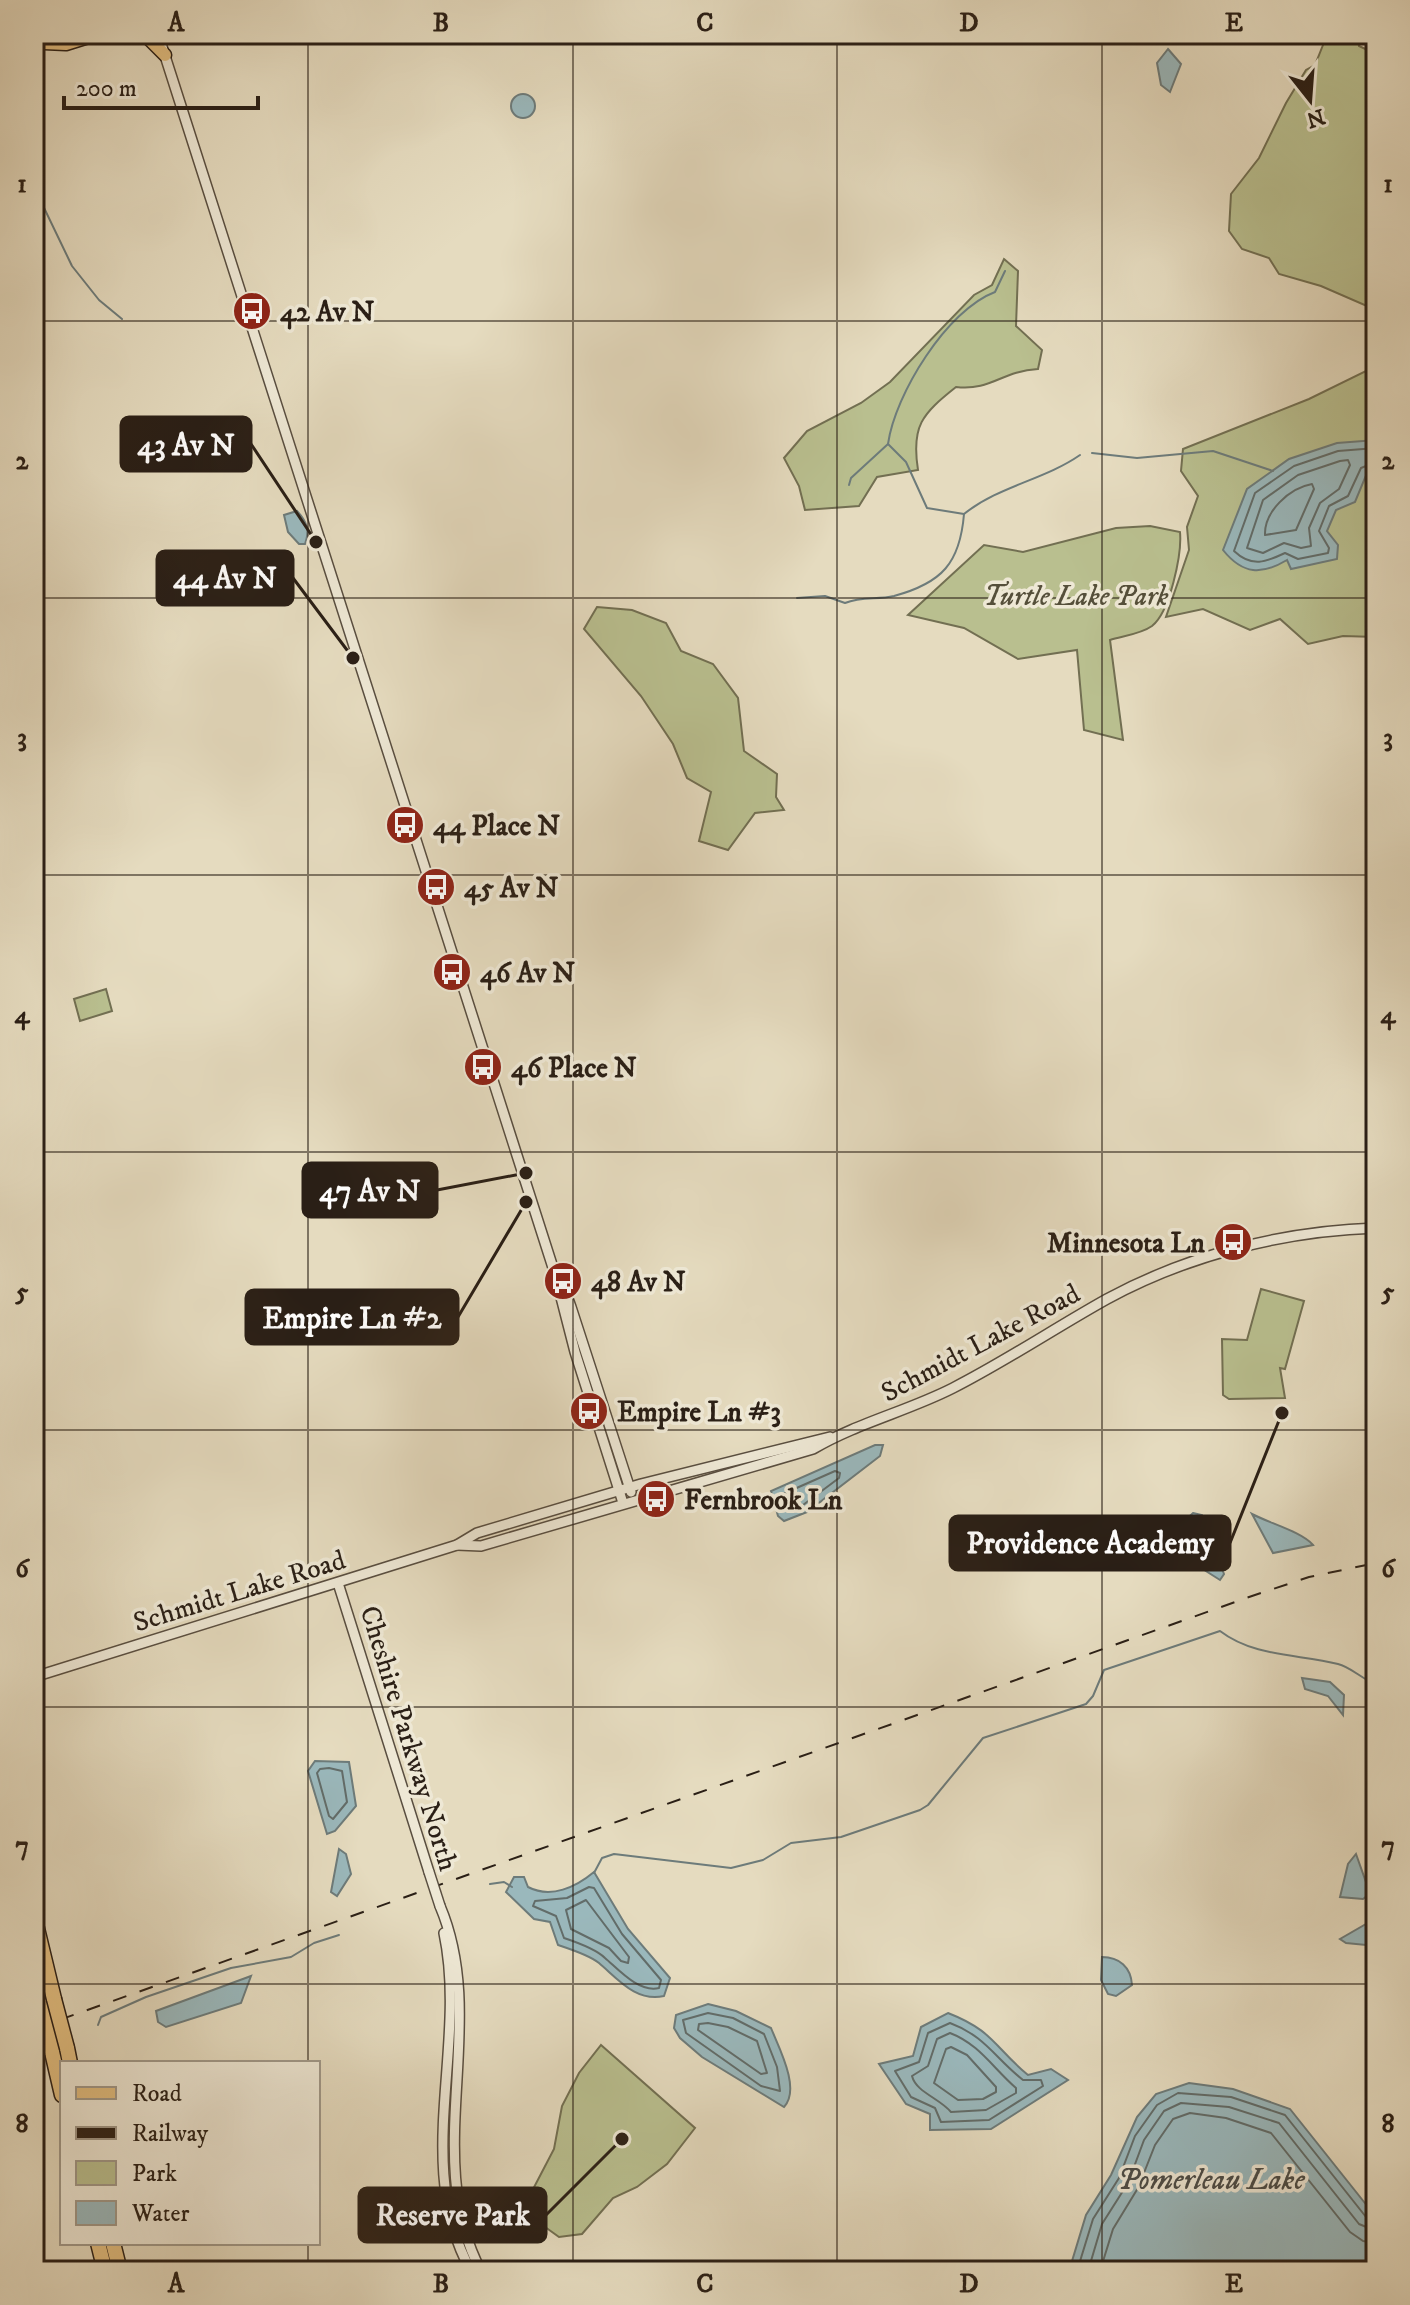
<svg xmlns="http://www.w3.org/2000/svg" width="1410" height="2305" font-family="'IM FELL DW Pica',serif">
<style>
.green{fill:#b9bf8f;stroke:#726f52;stroke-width:2}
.water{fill:#9ab8bc;stroke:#6d7b7a;stroke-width:2}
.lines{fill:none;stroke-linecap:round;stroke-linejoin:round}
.shore{stroke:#626c69;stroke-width:2}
.stream{stroke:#6d7b7a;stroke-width:2}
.minor-casing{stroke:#594e40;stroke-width:12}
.major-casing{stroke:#2a1f16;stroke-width:15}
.highway-casing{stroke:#2a1f16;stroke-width:17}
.minor{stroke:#eee8d5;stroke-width:9}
.major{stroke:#e2be80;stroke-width:12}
.highway{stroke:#e2be80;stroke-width:14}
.rail{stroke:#2a1f16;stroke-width:2;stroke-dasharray:14 14;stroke-linecap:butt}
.minor-bridge-casing{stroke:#594e40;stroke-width:12;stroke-linecap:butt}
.highway-bridge-casing{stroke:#2a1f16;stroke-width:17;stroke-linecap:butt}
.minor-bridge{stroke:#eee8d5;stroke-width:9}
.highway-bridge{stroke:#e2be80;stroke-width:14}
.grid{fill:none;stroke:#2a1f16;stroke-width:2;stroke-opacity:0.55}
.labels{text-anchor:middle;stroke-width:7;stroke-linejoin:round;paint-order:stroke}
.poi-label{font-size:28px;font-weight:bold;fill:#2a1f16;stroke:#eee8d5;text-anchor:start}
.park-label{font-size:28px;font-style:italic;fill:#554f3a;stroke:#eee8d5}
.street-label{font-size:28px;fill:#2a1f16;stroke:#eee8d5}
.water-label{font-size:30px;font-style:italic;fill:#4c4d48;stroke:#eee8d5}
.leader{fill:none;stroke:#2a1f16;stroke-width:3}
.callout-dot{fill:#2a1f16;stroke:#eee8d5;stroke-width:3}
.callout{fill:#2a1f16;stroke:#2a1f16;stroke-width:3}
.callout-label{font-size:30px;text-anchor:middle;font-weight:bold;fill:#fff}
.neatline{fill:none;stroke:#2a1f16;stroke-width:3}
.grid-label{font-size:26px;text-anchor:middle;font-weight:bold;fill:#2a1f16}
</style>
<rect width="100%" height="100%" fill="#e5dbbf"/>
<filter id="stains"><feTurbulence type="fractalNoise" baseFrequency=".0025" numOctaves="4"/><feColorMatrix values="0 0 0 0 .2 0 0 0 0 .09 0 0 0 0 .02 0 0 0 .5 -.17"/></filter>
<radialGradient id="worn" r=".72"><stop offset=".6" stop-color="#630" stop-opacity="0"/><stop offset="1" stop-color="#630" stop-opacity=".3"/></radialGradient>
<g class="green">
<path d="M1321,34H1357L1359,46L1376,54V310L1321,286L1279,274L1269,258L1242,249L1229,231L1231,194L1259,158L1286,103L1306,70L1315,65L1323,45Z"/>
<path d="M1004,259L1018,271L1016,326L1042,350L1038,369C1001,371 992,391 956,387C922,414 911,426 918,470L877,477L859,506L805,510L799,486L784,458L807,431L861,403L890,382L974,295L992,285Z"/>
<path d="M1376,366V637L1343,636L1308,644L1280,619L1250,630L1203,609L1166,617L1189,550L1187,527L1198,496L1181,471L1183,449L1309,399Z"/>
<path d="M1150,526L1180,532C1182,554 1170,612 1152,626C1141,634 1123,636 1110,640L1123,740L1084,730L1077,650L1018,659L964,628L908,615L984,545L1023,552L1116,528Z"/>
<path d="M597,607L632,610L666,623L681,651L713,664L738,698L744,751L777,774L776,797L784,810L755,813L728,850L699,841L711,792L687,778L673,744L641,696L584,629Z"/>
<path d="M106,989L112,1011L80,1021L74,999Z"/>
<path d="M1261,1289L1304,1301L1285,1369L1280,1368L1285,1398L1229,1399L1223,1395L1222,1339L1247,1340Z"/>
<path d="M601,2045L695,2128L667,2164L637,2187L613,2198L582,2234L559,2237L534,2219L530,2195L554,2149L562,2106L579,2073Z"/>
</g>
<g class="water">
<path d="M1168,49L1181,64L1170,92L1161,85L1157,63Z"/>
<circle cx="523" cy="106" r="12"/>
<path d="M1376,440V469L1367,473L1355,502L1336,510L1327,531L1338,545L1337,559L1291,569L1287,560C1262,575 1243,575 1223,550L1247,489L1289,459L1337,443Z"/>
<path d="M297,511C307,522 310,530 305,544H299L288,532L284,515Z"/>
<path d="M875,1445H883L880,1456L807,1512L784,1521L778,1516L771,1491Z"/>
<path d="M1193,1513L1202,1515L1224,1574L1220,1580L1195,1564L1180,1525Z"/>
<path d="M1252,1514C1269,1523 1302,1532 1313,1545L1273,1553Z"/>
<path d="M1302,1678L1330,1682L1344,1695L1343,1715L1328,1696L1305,1689Z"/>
<path d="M315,1761L349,1762L356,1806L335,1831L327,1834L308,1771Z"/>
<path d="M339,1849L346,1854L351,1874L337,1896L331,1892Z"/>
<path d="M1356,1854L1366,1882L1376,1889L1363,1899L1340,1897L1348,1864Z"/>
<path d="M594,1872L628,1929L670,1978L664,1996C636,2002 619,1980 599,1963C589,1955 570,1949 558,1945L550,1922L534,1919L506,1892L514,1877H524L528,1887C551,1899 576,1887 594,1872Z"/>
<path d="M1366,1924L1376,1925V1946L1346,1943L1340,1939Z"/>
<path d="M1102,1957C1119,1957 1131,1967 1132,1985L1116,1996L1108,1994L1101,1980Z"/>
<path d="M251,1976L241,2003L166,2027L158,2022L156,2011Z"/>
<path d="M708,2004L736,2011L771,2028C779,2048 801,2089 784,2107L702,2057L680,2038L674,2028L676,2015Z"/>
<path d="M948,2013C994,2031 994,2047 1028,2075L1051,2069L1068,2080L991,2129L930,2130V2114L906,2104L879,2064L913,2056L921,2027Z"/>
<path d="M1189,2083L1233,2089L1290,2109L1376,2217V2271H1069L1086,2215L1111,2175L1137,2117L1156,2094Z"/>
</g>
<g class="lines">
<g class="shore">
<path d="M1376,448L1338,451L1294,466L1255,493L1234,551C1252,568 1266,562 1285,553L1298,559L1328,553L1329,548L1319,531L1329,506L1348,496L1361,468L1376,462"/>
<path d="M1340,461L1348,460L1350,465L1339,489L1320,503L1309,528L1311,546L1301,548L1284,543L1263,553L1247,548L1263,500L1298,475Z"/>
<path d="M1312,484L1314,489L1296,530L1265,535C1264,512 1289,488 1312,484Z"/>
<path d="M835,1471L840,1473L839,1478L803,1505L785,1509L783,1494Z"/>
<path d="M329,1768L342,1771L347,1802L333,1819L329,1816L317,1773L320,1769Z"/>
<path d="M589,1887L594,1888L622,1934L661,1980L659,1988C639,1993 619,1970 605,1958C596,1949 576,1942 564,1938L556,1916L533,1906L535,1901L567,1898Z"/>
<path d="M586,1900L629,1957L628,1963L621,1961L609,1948L571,1929L566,1910Z"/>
<path d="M708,2013L733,2018L764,2034L777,2067L780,2091L761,2086L686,2033L683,2020Z"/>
<path d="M708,2023L728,2027L757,2041L767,2073L761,2074L698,2030L699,2024Z"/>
<path d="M950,2023C985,2036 995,2058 1023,2080H1041L1043,2086L989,2120L941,2122L935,2108L911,2097L895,2071L919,2062L928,2033Z"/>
<path d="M950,2033C979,2044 993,2068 1016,2088V2093L986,2110L951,2112C939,2098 916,2092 912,2076L928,2066L937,2039Z"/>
<path d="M951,2047L967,2055L996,2087V2092L983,2099L958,2100L934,2083L946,2049Z"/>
<path d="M1077,2271L1093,2219L1119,2178L1135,2136L1157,2105L1178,2093L1231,2097L1285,2115L1366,2217L1376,2221"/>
<path d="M1088,2271L1102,2224L1128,2183L1144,2140L1164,2111L1181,2103L1229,2107L1279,2123L1359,2224L1376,2231"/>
<path d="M1100,2271L1113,2229L1138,2188L1155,2145L1173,2119L1190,2113L1226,2118L1271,2133L1350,2232L1363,2241L1376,2243"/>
</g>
<g class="stream">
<path d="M34,187L72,266L99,300L122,319"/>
<path d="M1092,453L1137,458L1213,451L1273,471"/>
<path d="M849,485L851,478L888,444"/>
<path d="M964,514L927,508L906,462L888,444C895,394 947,310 995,292L1005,271"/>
<path d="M797,598L825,596L845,603C862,596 877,600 894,596C942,583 960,563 964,514C999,486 1044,480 1080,455"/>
<path d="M594,1873L602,1858L614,1854L731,1868L763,1860L791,1843L841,1837L920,1810L928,1805L983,1738L1086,1704L1093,1696L1104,1670L1220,1631C1254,1657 1298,1654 1338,1664C1351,1667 1363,1680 1376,1684"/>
<path d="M490,1884L504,1882L512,1887"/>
<path d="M98,2025L101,2017L146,1997L231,1968L291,1957L314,1943L339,1935"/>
</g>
<defs>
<g id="minor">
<path d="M158,34L555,1274L575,1352L623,1503"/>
<path d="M555,1274L561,1279L571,1307L631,1492"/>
<path d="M457,1545L481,1546L813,1449C857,1423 908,1411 953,1388C1006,1361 1055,1328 1107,1299C1188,1255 1283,1231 1376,1228"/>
<path d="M338,1583L429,1872"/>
<path d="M34,1677L457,1545L477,1533L641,1484L830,1437"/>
<path d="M440,1906C490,2024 420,2156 481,2271"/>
<path d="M444,1933C468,2046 412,2165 471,2271"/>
</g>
<g id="major">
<path d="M144,34L165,55"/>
<path d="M44,43L66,44L98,34"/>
</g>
<g id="highway">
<path d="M34,1916L54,1999"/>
<path d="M34,1984L39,2003"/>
<path d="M67,2048L70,2063"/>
<path d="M52,2052L62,2095"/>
<path d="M98,2243L105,2271"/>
<path d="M113,2243L120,2271"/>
</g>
</defs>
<use href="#minor" class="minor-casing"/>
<use href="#major" class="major-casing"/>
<use href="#highway" class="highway-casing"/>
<use href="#minor" class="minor"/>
<use href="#major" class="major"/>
<use href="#highway" class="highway"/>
<path class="rail" d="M34,2029L1252,1596L1309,1577L1376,1563"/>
<defs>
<path id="minor-bridge" d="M429,1872L440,1906"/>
<g id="highway-bridge">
<path d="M54,1999L67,2048"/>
<path d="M39,2003L52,2052"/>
</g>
</defs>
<use href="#minor-bridge" class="minor-bridge-casing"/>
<use href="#highway-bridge" class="highway-bridge-casing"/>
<use href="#minor-bridge" class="minor-bridge"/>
<use href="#highway-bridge" class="highway-bridge"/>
</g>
<path class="grid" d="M308,34V2063M573,34V2271M837,34V2271M1102,34V2271M34,321H1376M34,598H1376M34,875H1376M34,1152H1376M34,1430H1376M34,1707H1376M34,1984H1376M308,2243V2271"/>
<defs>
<symbol id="bus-disc" viewBox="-11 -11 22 22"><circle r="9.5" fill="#8f2418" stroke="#eee8d5"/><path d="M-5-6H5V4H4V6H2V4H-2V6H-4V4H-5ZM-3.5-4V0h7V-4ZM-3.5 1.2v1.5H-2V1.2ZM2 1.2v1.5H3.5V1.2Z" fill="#fff"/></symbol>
</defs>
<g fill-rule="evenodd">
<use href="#bus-disc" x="230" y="289" width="44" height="44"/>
<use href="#bus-disc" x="383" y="803" width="44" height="44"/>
<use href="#bus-disc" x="414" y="865" width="44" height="44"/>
<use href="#bus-disc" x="430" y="950" width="44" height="44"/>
<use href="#bus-disc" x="461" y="1045" width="44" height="44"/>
<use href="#bus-disc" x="1211" y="1220" width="44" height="44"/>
<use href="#bus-disc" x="541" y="1259" width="44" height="44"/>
<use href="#bus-disc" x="567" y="1389" width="44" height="44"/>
<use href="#bus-disc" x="634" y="1477" width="44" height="44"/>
</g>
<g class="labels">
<g class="poi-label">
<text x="280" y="321">42 Av N</text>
<text x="433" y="835">44 Place N</text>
<text x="464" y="897">45 Av N</text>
<text x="480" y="982">46 Av N</text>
<text x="511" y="1077">46 Place N</text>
<text x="1205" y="1252" text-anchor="end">Minnesota Ln</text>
<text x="591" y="1291">48 Av N</text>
<text x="617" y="1421">Empire Ln #3</text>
<text x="684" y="1509">Fernbrook Ln</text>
</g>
<g class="park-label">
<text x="1076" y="605">Turtle Lake Park</text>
</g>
<g class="street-label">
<text transform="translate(980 1342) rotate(-28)" y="10">Schmidt Lake Road</text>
<text transform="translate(239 1590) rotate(-17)" y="10">Schmidt Lake Road</text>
<text transform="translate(410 1738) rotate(73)" y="10">Cheshire Parkway North</text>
</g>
<g class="water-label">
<text x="1211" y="2189">Pomerleau Lake</text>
</g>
</g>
<path class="leader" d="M316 542L251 444M353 658L293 578M526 1173L437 1190M526 1202L458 1317M1282 1413L1230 1543M622 2139L546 2215"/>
<g class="callout-dot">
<circle cx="316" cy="542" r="8"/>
<circle cx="353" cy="658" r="8"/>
<circle cx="526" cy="1173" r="8"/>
<circle cx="526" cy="1202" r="8"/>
<circle cx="1282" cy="1413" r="8"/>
<circle cx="622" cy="2139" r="8"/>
</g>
<g class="callout">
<rect x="121" y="417" width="130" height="54" rx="8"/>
<rect x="157" y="551" width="136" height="54" rx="8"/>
<rect x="303" y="1163" width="134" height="54" rx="8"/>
<rect x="246" y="1290" width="212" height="54" rx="8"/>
<rect x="950" y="1516" width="280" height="54" rx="8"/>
<rect x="359" y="2188" width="187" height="54" rx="8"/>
</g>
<g class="callout-label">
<text x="186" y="455">43 Av N</text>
<text x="225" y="588">44 Av N</text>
<text x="370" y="1201">47 Av N</text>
<text x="352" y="1328">Empire Ln #2</text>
<text x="1090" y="1553">Providence Academy</text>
<text x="453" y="2225">Reserve Park</text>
</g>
<rect width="1410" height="2305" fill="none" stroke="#e5dbbf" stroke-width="88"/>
<rect x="60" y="2061" width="260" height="184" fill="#eee8d5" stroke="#a09889" stroke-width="2"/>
<rect x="76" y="2087" width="40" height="12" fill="#e2be80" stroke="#a09889" stroke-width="2"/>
<text x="132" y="2101" font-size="24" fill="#2a1f16">Road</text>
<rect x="76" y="2127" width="40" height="12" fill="#2a1f16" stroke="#a09889" stroke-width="2"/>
<text x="132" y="2141" font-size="24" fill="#2a1f16">Railway</text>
<rect x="76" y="2161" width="40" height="24" fill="#b9bf8f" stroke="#a09889" stroke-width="2"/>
<text x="132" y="2181" font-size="24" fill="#2a1f16">Park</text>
<rect x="76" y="2201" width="40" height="24" fill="#9ab8bc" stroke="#a09889" stroke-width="2"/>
<text x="132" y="2221" font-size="24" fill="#2a1f16">Water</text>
<g transform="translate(1310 100) rotate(163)" stroke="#eee8d5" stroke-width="6" paint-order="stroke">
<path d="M0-6L14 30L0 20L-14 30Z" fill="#2a1f16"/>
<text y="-12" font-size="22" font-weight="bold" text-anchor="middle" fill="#2a1f16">N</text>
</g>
<path d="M64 96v12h194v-12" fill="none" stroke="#2a1f16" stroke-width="4"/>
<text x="76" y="96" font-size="24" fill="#2a1f16" stroke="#eee8d5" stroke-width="6" paint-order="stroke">200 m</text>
<rect x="44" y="44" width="1322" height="2217" class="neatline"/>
<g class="grid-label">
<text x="176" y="31">A</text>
<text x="441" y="31">B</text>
<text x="705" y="31">C</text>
<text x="969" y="31">D</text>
<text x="1234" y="31">E</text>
<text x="22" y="192">1</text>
<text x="1388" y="192">1</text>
<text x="22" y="469">2</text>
<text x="1388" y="469">2</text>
<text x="22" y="746">3</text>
<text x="1388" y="746">3</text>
<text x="22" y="1023">4</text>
<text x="1388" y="1023">4</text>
<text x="22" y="1300">5</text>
<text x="1388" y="1300">5</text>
<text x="22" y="1577">6</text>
<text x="1388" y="1577">6</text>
<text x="22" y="1854">7</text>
<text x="1388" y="1854">7</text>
<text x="22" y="2132">8</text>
<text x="1388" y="2132">8</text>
<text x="176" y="2292">A</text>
<text x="441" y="2292">B</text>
<text x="705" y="2292">C</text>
<text x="969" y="2292">D</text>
<text x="1234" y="2292">E</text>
</g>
<rect width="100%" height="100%" filter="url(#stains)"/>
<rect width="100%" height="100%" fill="url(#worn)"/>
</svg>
